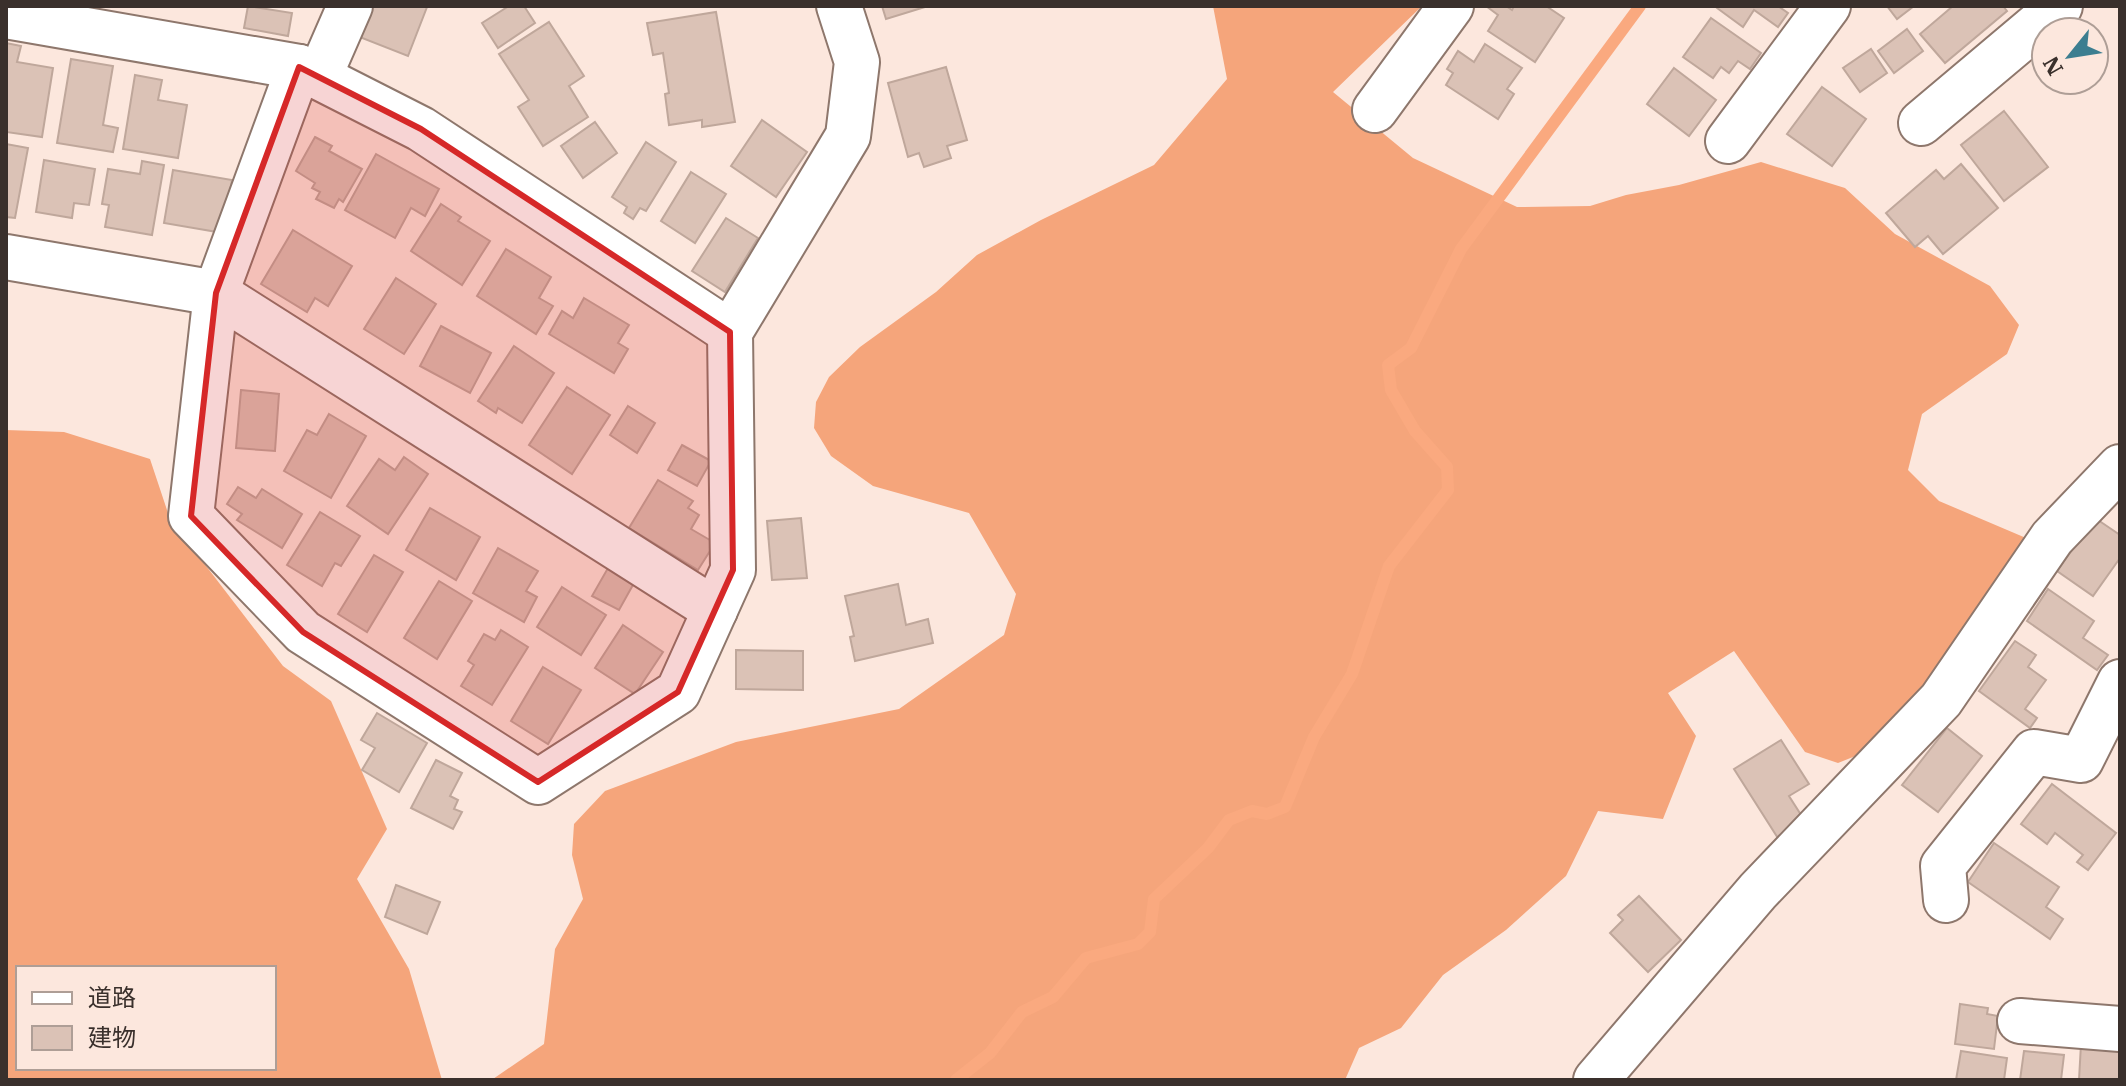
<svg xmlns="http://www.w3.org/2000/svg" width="2126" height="1086" font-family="'IBM Plex Serif','Noto Sans JP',serif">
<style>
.forest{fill:#f5a57b;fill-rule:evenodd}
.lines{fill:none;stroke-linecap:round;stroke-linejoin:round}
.stream{stroke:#faa97f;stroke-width:12}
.building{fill:#dbc2b6;stroke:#bfa79b;stroke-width:2}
.minor-casing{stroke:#8e776c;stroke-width:48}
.minor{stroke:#fff;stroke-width:44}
.marked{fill:#d62828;fill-opacity:0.2;stroke:#d62828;stroke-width:6;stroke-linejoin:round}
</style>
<rect width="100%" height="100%" fill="#fce7dd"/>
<g class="forest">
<path d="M1213,6H1422L1333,92L1413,158L1517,207L1590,206L1626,195L1679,185L1761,162L1845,188L1895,234L1990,286L2019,325L2007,354L1922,414L1908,470L1939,501L2026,538L1888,743L1838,763L1805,752L1734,651L1668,693L1696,736L1663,819L1598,811L1566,876L1506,930L1443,975L1401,1028L1359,1048L1345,1080H484L493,1079L544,1044L555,949L583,899L572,855L574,824L605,791L736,742L899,709L1004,635L1016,594L969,513L873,486L831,456L814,428L816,402L829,377L860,347L936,292L977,255L1041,220L1154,165L1227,79Z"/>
<path d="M6,430L64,432L150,459L170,519L283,666L331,701L387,829L357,879L409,969L442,1080H6ZM18,968H274V1068H18Z"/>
</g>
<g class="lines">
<path class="stream" d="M956,1080L990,1053L1022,1012L1053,997L1086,958L1138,944L1150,932L1154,899L1208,848L1229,820L1252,811L1267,814L1285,807L1314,737L1352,674L1389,566L1448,490L1447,467L1415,431L1391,390L1388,365L1411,348L1461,249L1640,6"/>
</g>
<g class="building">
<path d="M248,6L292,13L288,36L244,28Z"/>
<path d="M369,6L427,7L408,56L357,36Z"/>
<path d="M509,6H524L535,23L498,48L482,23Z"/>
<path d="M882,6H924L925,7L886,19Z"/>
<path d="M1486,6H1506L1512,10L1514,6H1546L1564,18L1535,62L1488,31L1498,15Z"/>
<path d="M1718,6H1778L1788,13L1778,27L1754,10L1743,27L1717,8Z"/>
<path d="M1887,6H1914L1897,19Z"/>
<path d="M1953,6H2003L2007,11L1945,63L1920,34Z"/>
<path d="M716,12L735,122L702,127V120L669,125L665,94L669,93L663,53L653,55L647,23Z"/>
<path d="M1711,18L1761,53L1750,69L1738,61L1729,73L1721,67L1713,78L1683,57Z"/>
<path d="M549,22L584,76L569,86L588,117L543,146L518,107L529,100L499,54Z"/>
<path d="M1907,29L1923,51L1894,73L1878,51Z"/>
<path d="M6,43L21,46L17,62L53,68L42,137L6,132Z"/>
<path d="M1485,44L1522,68L1507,89L1514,94L1498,119L1446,85L1453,73L1447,69L1458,51L1474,62Z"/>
<path d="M1871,49L1887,73L1860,92L1843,68Z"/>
<path d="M71,59L113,66L103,125L118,128L113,152L57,143Z"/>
<path d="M946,67L967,140L947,146L951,158L924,167L919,153L908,157L888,83Z"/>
<path d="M1674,68L1716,100L1689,136L1647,104Z"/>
<path d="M135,75L162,80L158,100L187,105L178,158L123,149Z"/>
<path d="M1822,87L1866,119L1832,166L1787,134Z"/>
<path d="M2004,111L2048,167L2004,201L1961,145Z"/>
<path d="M762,120L807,152L776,197L731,166Z"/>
<path d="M595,122L617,153L583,178L561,146Z"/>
<path d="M315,137L332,146L329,151L362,169L343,202L339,199L334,208L316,199L320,192L312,188L315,183L296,171Z"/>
<path d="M646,142L676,162L646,211L640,208L633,219L624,213L627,207L612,197Z"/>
<path d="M6,144L28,148L15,218L6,217Z"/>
<path d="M376,154L439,189L425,216L411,208L395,238L345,210Z"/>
<path d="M44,160L95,169L89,205L74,203L72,218L36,212Z"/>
<path d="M142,161L164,165L152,235L105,227L109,205L102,204L108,169L140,174Z"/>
<path d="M1961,164L1998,208L1943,254L1928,236L1915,247L1886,213L1936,170L1944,179Z"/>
<path d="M173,170L232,180L223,233L164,223Z"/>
<path d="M691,172L726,194L695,243L661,221Z"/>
<path d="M441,204L461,217L458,221L490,241L462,285L411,251Z"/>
<path d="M726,218L758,238L725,292L692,271Z"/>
<path d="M293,230L352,266L328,306L315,298L307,312L261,284Z"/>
<path d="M506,249L551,277L539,298L553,306L536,334L477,296Z"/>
<path d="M396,278L436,304L404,354L364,329Z"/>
<path d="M584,298L629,325L618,343L628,349L614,373L549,334L562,311L573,318Z"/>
<path d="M441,326L491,353L470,393L420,366Z"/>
<path d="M514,346L554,373L522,423L498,408L496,413L478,401Z"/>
<path d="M567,387L610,415L572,474L529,445Z"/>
<path d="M241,390L279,394L275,451L236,448Z"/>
<path d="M628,406L655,423L637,453L610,435Z"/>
<path d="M329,414L366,436L331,498L284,471L307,430L317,435Z"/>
<path d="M682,445L711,461L697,486L668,470Z"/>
<path d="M404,457L428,474L388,534L347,506L379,459L395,470Z"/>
<path d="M658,480L693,501L688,508L699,515L691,529L715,543L698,570L629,528Z"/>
<path d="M238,487L256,498L262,489L302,514L282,548L237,520L242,514L227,504Z"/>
<path d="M430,508L480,537L456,580L406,550Z"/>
<path d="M320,512L360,536L341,566L335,563L322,586L287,565Z"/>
<path d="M801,518L807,578L772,580L767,521Z"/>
<path d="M2095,518L2120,535V558L2093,596L2057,571Z"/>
<path d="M498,548L538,571L526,591L537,597L524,622L473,593Z"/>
<path d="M374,555L403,572L367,632L338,614Z"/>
<path d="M608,568L634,583L619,610L592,596Z"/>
<path d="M439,581L472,601L437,659L404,638Z"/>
<path d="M898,584L906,625L928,619L933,643L855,661L850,637L854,636L845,596Z"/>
<path d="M562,587L606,615L581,655L537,627Z"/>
<path d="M2048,589L2094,621L2083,638L2108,655L2097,670L2027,621Z"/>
<path d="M623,625L663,652L635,694L595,668Z"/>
<path d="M501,630L528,647L492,705L461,686L474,665L468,661L484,634L495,640Z"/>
<path d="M2015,641L2036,655L2028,667L2046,680L2025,709L2037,718L2030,728L1979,691Z"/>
<path d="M736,650L803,651V690L736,689Z"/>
<path d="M543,667L581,690L548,744L511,721Z"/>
<path d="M377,713L427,743L399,792L362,770L375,748L361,740Z"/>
<path d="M1947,728L1982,756L1938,812L1902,785Z"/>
<path d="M1781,740L1809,784L1789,796L1810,829L1783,846L1734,769Z"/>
<path d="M436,760L462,773L450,796L458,800L454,809L462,812L453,829L411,808Z"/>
<path d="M2052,784L2116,833L2088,870L2077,862L2083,855L2055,833L2047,844L2021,824Z"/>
<path d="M1994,843L2059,887L2046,907L2063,919L2050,939L1968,882Z"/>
<path d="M396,885L440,902L427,934L385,917Z"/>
<path d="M1639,896L1681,940L1648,972L1610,933L1623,920L1618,915Z"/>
<path d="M1960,1004L1988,1008L1987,1014L1998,1016L1994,1049L1955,1044Z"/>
<path d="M2081,1044L2120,1046V1080H2079Z"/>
<path d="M1961,1051L2007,1058L2004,1080H1956Z"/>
<path d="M2024,1051L2064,1055L2061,1080H2020Z"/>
</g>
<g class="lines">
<defs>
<g id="minor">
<path d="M6,16L299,67L421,129L730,332"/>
<path d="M299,67L216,293L191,516L303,632L538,782L678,692L733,570L730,332L848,136L857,62L839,6"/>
<path d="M319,77L350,6"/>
<path d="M1375,110L1451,6"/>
<path d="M1921,123L2060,6"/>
<path d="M1728,141L1828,6"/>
<path d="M6,257L216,293L715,610"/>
<path d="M1946,900L1943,866L2034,752L2081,760L2120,682"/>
<path d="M2020,1021L2120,1029"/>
<path d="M1596,1080L1758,891L1941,700L2052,538L2120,467"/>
</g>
</defs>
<use href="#minor" class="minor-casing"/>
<use href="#minor" class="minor"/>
</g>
<path class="marked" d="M299,67L421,129L730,332L733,570L678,692L538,782L303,632L191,516L216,293Z"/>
<rect width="2126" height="1086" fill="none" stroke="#3a302c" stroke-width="16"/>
<rect x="16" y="966" width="260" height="104" fill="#fce7dd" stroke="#ae9e96" stroke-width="2"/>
<rect x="32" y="992" width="40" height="12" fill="#ffffff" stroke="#ae9e96" stroke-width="2"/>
<text x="88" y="1006" font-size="24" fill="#3a302c">道路</text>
<rect x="32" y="1026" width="40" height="24" fill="#dbc2b6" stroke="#ae9e96" stroke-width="2"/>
<text x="88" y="1046" font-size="24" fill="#3a302c">建物</text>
<g transform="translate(2070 56) rotate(240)"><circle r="38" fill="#fce7dd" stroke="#ae9e96" stroke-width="2"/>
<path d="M0-6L14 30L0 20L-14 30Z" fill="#3c7e90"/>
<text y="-12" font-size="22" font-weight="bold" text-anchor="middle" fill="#3a302c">N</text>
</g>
</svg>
